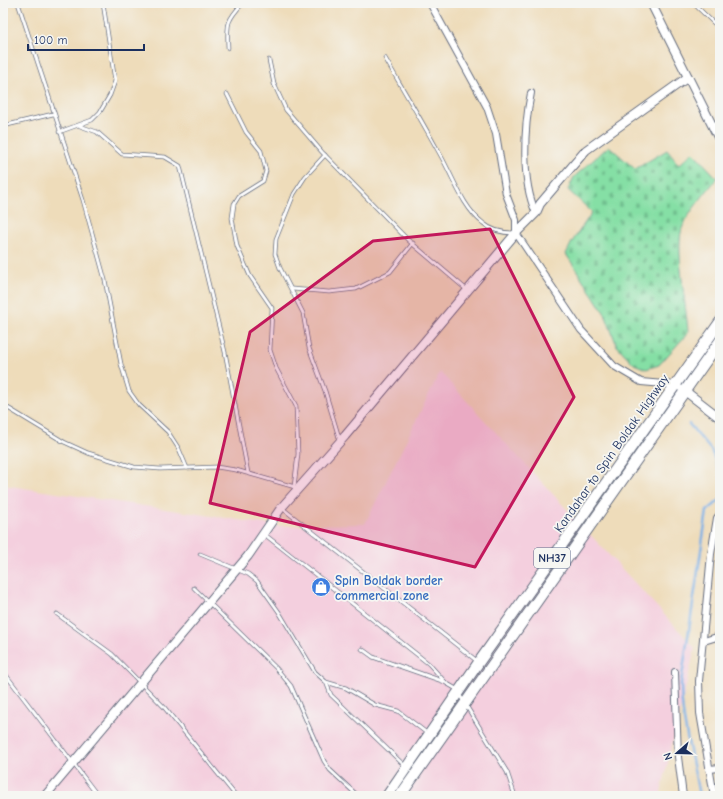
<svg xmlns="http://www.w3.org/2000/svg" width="723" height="799" font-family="'Comic Neue',sans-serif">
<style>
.built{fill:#f4cfde}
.cemetery{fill:url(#cemetery-stones);stroke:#508782}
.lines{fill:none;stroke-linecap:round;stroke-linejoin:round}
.stream{stroke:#76aee6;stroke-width:2.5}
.service-casing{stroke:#656c7e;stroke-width:4.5}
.minor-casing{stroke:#656c7e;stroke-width:8}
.tertiary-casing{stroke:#656c7e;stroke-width:10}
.trunk-casing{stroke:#656c7e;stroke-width:12}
.service{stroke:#fff;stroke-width:3}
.minor{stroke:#fff;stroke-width:6}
.tertiary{stroke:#fff;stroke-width:8}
.trunk{stroke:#fff;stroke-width:10}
.marked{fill:#c2185b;fill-opacity:0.2;stroke:#c2185b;stroke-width:3;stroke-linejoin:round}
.labels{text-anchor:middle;stroke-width:3.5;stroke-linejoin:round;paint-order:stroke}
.shield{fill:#f6f6f2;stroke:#5d6b8a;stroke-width:1}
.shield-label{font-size:12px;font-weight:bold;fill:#1b2f5e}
.street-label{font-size:13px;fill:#1b2f5e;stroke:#f6f6f2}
.shop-label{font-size:13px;font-weight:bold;fill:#366cbe;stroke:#f6f6f2;text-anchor:start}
</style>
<defs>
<pattern id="cemetery-stones" width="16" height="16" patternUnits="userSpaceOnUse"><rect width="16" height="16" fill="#85dfa5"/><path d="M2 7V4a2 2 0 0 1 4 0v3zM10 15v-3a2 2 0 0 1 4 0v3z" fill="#72c090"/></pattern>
</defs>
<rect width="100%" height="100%" fill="#f6f6f2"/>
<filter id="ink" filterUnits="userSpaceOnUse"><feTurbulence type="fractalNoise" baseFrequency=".025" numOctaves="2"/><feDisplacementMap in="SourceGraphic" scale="8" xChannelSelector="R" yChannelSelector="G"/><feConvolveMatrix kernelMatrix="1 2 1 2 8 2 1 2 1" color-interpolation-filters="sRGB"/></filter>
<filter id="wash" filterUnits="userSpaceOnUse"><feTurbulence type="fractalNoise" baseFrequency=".012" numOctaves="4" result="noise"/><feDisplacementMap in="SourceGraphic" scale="16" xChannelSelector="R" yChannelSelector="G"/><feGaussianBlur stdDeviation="0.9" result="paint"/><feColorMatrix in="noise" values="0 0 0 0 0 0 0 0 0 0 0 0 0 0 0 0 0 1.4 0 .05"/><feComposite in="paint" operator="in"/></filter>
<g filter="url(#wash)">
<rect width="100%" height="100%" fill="#eedcba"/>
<path class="built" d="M440,372L695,648L660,796H3V485L279,526L365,524Z"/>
<path class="cemetery" d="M609,146L635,169L667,150L679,165L693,152L717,178C706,193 691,209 683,226C674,244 687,308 688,333L659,365L646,369L634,364L617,346L605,314L566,254L572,242L592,212L568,190L574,177Z"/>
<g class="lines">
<g class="stream">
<path d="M689,424L711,450L720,472"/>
<path d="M699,796C693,758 681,722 681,683L707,511L720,500"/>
</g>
</g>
</g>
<g filter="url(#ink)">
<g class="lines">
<defs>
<g id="service">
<path d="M18,3L83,200L105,280L121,364L129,391L139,405L168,432L179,449L187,468"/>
<path d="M693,3L720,29"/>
<path d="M228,48C227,24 226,21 243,3"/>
<path d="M385,58C404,91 423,123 441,156C453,177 463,208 483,223C492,231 502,233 514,233"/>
<path d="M269,60L274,84L286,110L322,152L408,240L467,290"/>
<path d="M227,94L246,132L261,151L266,171L263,181L239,196L234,204L232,218L237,246L250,276L272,308L270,350L276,368L296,406L298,454L294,487"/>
<path d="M3,126L53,114"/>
<path d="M80,126L97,132L122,154L165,157L180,166L225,352L248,473"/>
<path d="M59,132L92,120L100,112L110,95L115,81L103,3"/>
<path d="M325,155L305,177L294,194L276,239L275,254L280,268L303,313L309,348L325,391L340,441"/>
<path d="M292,289L329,292L356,289L390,272L413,243"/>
<path d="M3,405L64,442L88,453L134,467L160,469L216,467L236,470L295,487"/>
<path d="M282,508L477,661"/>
<path d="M264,534L429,664L446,683L458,690"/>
<path d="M200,554L248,574L257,581L279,612L315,672L326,682L346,688L375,705L398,711L428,734"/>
<path d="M194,588L276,668L291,686L324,761L330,770L358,796"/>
<path d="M57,614L112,654L164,707L236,796"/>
<path d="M362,649L373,657L445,682"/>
<path d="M3,671L98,796"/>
<path d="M326,682L331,695L405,766"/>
<path d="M459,694L507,772L515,796"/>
</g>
<g id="minor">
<path d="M430,3L487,107L496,134L506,194L516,220V233L581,330L614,366L641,382L675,385L685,391"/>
<path d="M531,93C524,127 521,181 536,213"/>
<path d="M704,641L720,636"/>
<path d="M675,672L678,757L683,796"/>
<path d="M709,769L720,768"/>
<path d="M714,796L700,713L699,681L711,554L717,518L720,514"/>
</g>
<g id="tertiary">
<path d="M651,3L720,141"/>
<path d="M685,391L720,418"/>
<path d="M45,796L248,556L281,508L345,436L516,233L536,213L540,204L586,150L688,77"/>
</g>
<g id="trunk">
<path d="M387,796L479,662L720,322"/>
<path d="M400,796L720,341"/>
</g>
</defs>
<use href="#service" class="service-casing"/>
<use href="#minor" class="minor-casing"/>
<use href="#tertiary" class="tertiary-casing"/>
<use href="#trunk" class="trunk-casing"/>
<use href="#service" class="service"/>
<use href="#minor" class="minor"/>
<use href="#tertiary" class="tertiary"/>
<use href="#trunk" class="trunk"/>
</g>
</g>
<path class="marked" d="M490,229L574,397L475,567L210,503L250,332L373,241Z"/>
<defs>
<symbol id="shop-disc" viewBox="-11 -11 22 22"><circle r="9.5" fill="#3f7fe0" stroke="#f6f6f2"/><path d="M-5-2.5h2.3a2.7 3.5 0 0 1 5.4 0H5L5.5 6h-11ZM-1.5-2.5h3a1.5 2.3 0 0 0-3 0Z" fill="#fff"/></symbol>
</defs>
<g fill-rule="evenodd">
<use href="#shop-disc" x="310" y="576" width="22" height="22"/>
</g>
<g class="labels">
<rect class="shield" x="534" y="548" width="36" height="20" rx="3"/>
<g class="shield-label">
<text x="552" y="562">NH37</text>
</g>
<g class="street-label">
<text transform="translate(611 453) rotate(-55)" y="5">Kandahar to Spin Boldak Highway</text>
</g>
<g class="shop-label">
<text x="335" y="585">Spin Boldak border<tspan x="335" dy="15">commercial zone</tspan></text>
</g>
</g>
<rect width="723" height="799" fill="none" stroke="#f6f6f2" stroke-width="16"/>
<g transform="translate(677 753) rotate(250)" stroke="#f6f6f2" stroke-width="3" paint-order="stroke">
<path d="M0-3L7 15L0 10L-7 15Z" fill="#1b2f5e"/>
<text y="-6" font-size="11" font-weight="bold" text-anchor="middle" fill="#1b2f5e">N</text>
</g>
<path d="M28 44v6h116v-6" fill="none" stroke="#1b2f5e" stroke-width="2"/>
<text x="34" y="44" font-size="12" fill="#1b2f5e" stroke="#f6f6f2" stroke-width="3" paint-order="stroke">100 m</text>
</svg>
